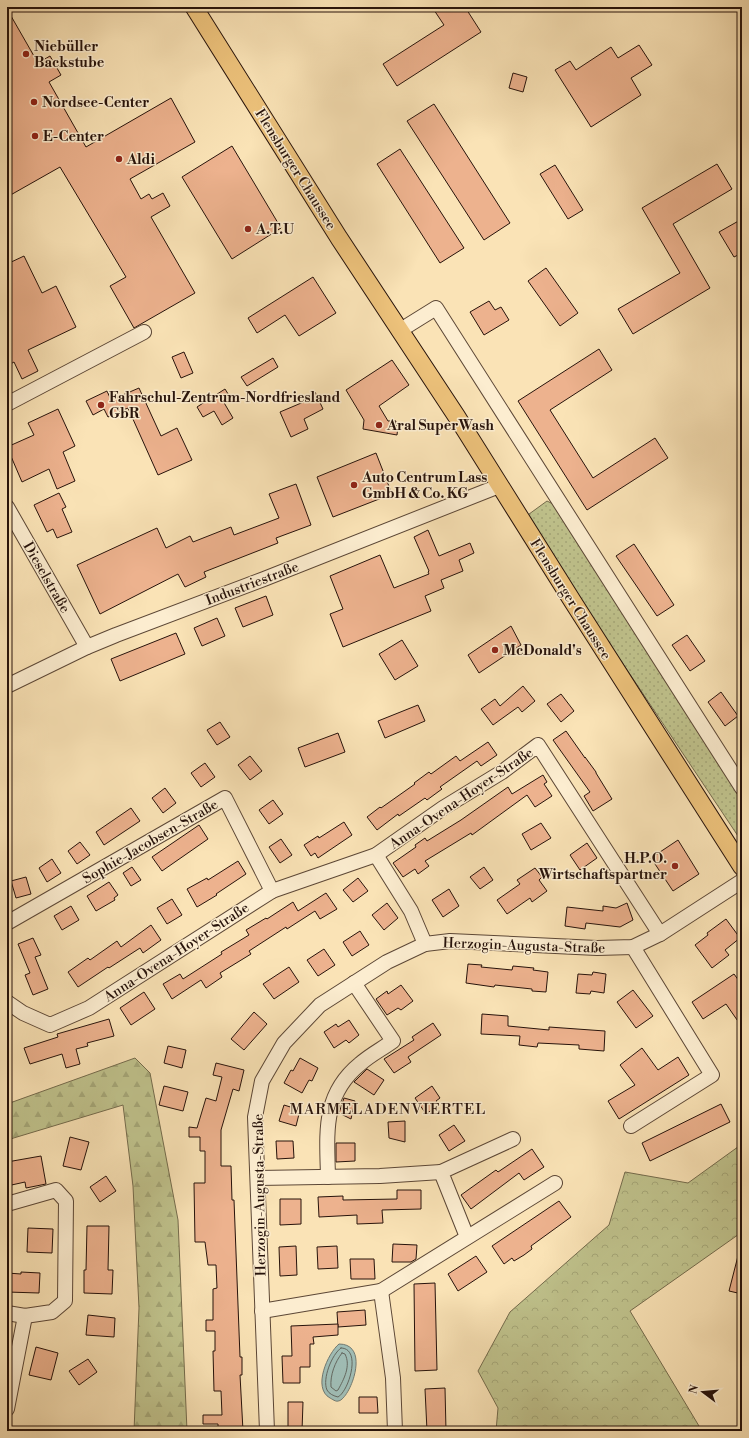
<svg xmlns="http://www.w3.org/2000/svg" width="749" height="1438" font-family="'Libre Bodoni',serif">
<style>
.grass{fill:url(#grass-dots);stroke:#746b4c}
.forest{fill:url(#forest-firs);stroke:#746b4c}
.park{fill:url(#park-crowns);stroke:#746b4c}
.water{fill:#a0bdb5;stroke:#707971}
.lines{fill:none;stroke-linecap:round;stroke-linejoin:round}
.shore{stroke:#646860;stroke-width:1}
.building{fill:#edb28e;stroke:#27130b}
.minor-casing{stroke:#5c4736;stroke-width:16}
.major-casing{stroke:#27130b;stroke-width:19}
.minor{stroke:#fcedd0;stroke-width:14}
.major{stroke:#edc27b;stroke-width:17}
.poi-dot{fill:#8f2418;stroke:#fcedd0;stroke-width:1.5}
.labels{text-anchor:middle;stroke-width:3;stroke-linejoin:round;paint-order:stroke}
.poi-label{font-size:14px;font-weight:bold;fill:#27130b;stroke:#fcedd0;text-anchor:start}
.street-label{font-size:14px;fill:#27130b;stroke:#fcedd0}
.neighbourhood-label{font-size:15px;letter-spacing:1px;fill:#27130b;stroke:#fcedd0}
</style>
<defs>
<pattern id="grass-dots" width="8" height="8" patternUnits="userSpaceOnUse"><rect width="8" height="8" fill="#c0c38d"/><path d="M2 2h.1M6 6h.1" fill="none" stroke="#a5a778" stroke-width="1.8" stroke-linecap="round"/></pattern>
<pattern id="forest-firs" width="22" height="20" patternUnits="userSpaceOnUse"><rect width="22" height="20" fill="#c0c38d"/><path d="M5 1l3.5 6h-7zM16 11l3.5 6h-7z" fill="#a5a778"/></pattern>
<pattern id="park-crowns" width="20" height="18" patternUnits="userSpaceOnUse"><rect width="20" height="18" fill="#c0c38d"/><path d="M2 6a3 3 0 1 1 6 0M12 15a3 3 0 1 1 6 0" fill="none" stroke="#a5a778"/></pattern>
</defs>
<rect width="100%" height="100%" fill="#fae3b6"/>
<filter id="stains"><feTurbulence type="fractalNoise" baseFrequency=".005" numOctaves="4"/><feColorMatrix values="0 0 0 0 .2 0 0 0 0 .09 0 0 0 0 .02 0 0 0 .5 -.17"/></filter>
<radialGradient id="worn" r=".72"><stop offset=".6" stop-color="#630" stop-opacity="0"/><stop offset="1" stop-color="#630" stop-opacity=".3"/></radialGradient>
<path class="grass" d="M547,501L559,507L742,801V842L525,517Z"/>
<path class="forest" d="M135,1058L150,1073L178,1220L187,1431H134L139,1308L133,1186L123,1105L7,1140V1104Z"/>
<path class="park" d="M742,1144V1232L630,1311L702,1431H496L498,1408L478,1371L510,1312L609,1225L625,1172L688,1183Z"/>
<path class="water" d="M339,1344C372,1344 349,1401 338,1401C336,1402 332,1399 330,1398C312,1388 328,1353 339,1344Z"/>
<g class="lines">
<g class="shore">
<path d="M341,1348C362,1348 349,1391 338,1397C334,1396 329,1394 327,1390C322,1379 332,1354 341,1348Z"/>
<path d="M342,1353L345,1354C351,1366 344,1379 338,1390L336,1391L331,1387C330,1375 335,1362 342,1353Z"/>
</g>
</g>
<g class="building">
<path d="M432,7H465L481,32L397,86L383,64L444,25Z"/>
<path d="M7,9L38,63L50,56L61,75L49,82L86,147L171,98L195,142L130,179L141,199L149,194L152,199L163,193L170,206L151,217L195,293L134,328L110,286L126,277L60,167L7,197Z"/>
<path d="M639,45L652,65L631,78L641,95L591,127L555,70L570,61L576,70L611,47L618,58Z"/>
<path d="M513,73L527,77L523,92L509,88Z"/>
<path d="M434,104L510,223L484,240L407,121Z"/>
<path d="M232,146L281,228L232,259L182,177Z"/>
<path d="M400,149L464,248L440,263L377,164Z"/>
<path d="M717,164L732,189L673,224L710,288L633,334L618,309L680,273L642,208Z"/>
<path d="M555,165L583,210L568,219L540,174Z"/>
<path d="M742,219V253L734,257L719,232Z"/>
<path d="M24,256L42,293L56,286L76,327L28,350L38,371L22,379L14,362L7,366V264Z"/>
<path d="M546,268L578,313L560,326L528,281Z"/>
<path d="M313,277L336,313L299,336L285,315L257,333L248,318Z"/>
<path d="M489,301L495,310L501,307L509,320L484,335L470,312Z"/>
<path d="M599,349L612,370L550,410L593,478L655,438L668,458L587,510L518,401Z"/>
<path d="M184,352L193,373L181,378L172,357Z"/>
<path d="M273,358L278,367L247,386L241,377Z"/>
<path d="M392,360L409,385L379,406L388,421H396L395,425L398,426L397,435L363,429L364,420L346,390Z"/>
<path d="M139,388L161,436L177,428L192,460L158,475L128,408L108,417L104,409L93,415L86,401L107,391L111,400Z"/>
<path d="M225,389L230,397L223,401L233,418L222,425L214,411L203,417L197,407Z"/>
<path d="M315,392L323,409L304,419L308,429L291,437L280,412L306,401L305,398Z"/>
<path d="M58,409L75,446L63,452L75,481L57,489L49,469L22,482L7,447L34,435L28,423Z"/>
<path d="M376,453L392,494L333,517L317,477Z"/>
<path d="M296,484L311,525L276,538L278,543L204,572L206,577L185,587L178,574L100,614L77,565L157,528L166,548L190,536L193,542L231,527L234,535L279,518L269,494Z"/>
<path d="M59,493L66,507L62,509L72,532L57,538L53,529L47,532L34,505Z"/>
<path d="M428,530L439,556L470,543L474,553L459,560L463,571L441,580L444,588L425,596L431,611L343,647L330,614L343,609L330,576L380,555L394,588L429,574L428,572L429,571L414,537Z"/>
<path d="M634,544L674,605L657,616L616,556Z"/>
<path d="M266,596L273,615L243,627L235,608Z"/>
<path d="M217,618L225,636L202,646L194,628Z"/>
<path d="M511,626L521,645L479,673L468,655Z"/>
<path d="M176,633L185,654L120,681L111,659Z"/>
<path d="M687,635L705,661L690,671L672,645Z"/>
<path d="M402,640L418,666L395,680L379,654Z"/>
<path d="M523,686L535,701L522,712L518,707L493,725L481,709L495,699L500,706Z"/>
<path d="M721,692L738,716L725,726L708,702Z"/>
<path d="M561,694L574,711L561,722L547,704Z"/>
<path d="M418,705L425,721L385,738L378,721Z"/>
<path d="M220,722L230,737L217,745L207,730Z"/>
<path d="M566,731L585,758V757L596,772V773L612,799L593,811L584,796L590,792L553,740Z"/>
<path d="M338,733L345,752L305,767L298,748Z"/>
<path d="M488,742L497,755L481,766L477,761L440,787L442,789L427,800L425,798L399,816L398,814L377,830L367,817L380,807L381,808L415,784L414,783L429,772L431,774L456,756L460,761Z"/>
<path d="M250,756L262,771L250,780L238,765Z"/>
<path d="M205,763L215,777L201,787L191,773Z"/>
<path d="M543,775L547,782L544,784L552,796L535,807L527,795L472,835L471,833L425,861L429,866L418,874L415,869L403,877L393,863L416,847L415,845L425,838L427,841L461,820L508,787L512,794Z"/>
<path d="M165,788L176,803L163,813L152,798Z"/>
<path d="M273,800L283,814L269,824L259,810Z"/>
<path d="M131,808L140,821L104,845L96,832Z"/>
<path d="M344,822L352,835L318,858L315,853L311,856L304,845L318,836L319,838Z"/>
<path d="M541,823L551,838L531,850L522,834Z"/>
<path d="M199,825L208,839L162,871L152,857Z"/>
<path d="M281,839L292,855L280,863L269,847Z"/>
<path d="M678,840L699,874L673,891L651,858Z"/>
<path d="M80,842L90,855L77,864L68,851Z"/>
<path d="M587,843L597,858L580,870L570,855Z"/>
<path d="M52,859L61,873L47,882L39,868Z"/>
<path d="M238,861L246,874L216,894L217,895L197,907L187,889L207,878L208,880Z"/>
<path d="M132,867L141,880L131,886L123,873Z"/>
<path d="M484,867L493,880L480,889L470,877Z"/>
<path d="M535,868L542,877L539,880L547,891L532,902L530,898L507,914L497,900L520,884L517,880Z"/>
<path d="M26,877L31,894L16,898L11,881Z"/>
<path d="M358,878L368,891L353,902L343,890Z"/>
<path d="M109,882L118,895L114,898L115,900L96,911L87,896Z"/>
<path d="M449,889L459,906L443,917L432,900Z"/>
<path d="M326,893L337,909L320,919L315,911L287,929L286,927L249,951L251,954L220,973L222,977L206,988L201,980L172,999L163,984L180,974L183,979L222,954L221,952L249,935L246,930L266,918L267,919L293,902L298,911Z"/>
<path d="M172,899L182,915L167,924L157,908Z"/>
<path d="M387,903L398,918L384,930L372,915Z"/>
<path d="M627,903L633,920L620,927L586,923L585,929L565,926L567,907L603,911V906L616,908Z"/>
<path d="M71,906L79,920L62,930L54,916Z"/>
<path d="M726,919L740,938L725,950L729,955L712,968L695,945L708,935L707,933Z"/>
<path d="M151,925L161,940L143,953L140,948L109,968L108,967L78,987L68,972L88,958L90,960L117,941L121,947Z"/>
<path d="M360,931L369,945L352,956L343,942Z"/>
<path d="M33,938L41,955L35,957L48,989L33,995L25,975L30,973L18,944Z"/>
<path d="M324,949L335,965L318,976L307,960Z"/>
<path d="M468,964L482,965L481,967L512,970L513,966L534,968L533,970L548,972L546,992L532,991V989L495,985L494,987L466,983Z"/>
<path d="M289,967L299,982L274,999L263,984Z"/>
<path d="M593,972L606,974L604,993L591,991L590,994L576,993L578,974L592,975Z"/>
<path d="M734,974L742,985V1027L726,1004L703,1019L692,1002Z"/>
<path d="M401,985L413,1001L401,1010L398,1008L387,1015L376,999L387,991L388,994Z"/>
<path d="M633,990L653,1016L636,1028L617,1002Z"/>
<path d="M144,992L155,1009L131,1025L120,1008Z"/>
<path d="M254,1012L267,1024L244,1050L231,1039Z"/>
<path d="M482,1014L508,1016V1026L549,1030V1027L605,1031L604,1051L579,1049V1045L538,1043L537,1047L519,1045L520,1036L481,1034Z"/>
<path d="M109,1019L114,1036L87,1043L88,1046L76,1049L80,1064L66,1068L62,1054L30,1064L24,1048L58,1037L57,1034Z"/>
<path d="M349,1020L359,1035L349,1043L346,1040L334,1048L324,1032L336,1024L338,1027Z"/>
<path d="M433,1023L441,1035L408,1057L411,1062L394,1073L384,1059L414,1040L412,1037Z"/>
<path d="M168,1046L186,1050L182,1068L164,1063Z"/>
<path d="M642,1048L658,1070L678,1057L689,1075L619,1119L608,1101L635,1085L620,1065Z"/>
<path d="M300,1058L318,1068L312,1081L309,1080L302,1093L284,1083L291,1070L293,1071Z"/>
<path d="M216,1063L244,1070L239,1091L233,1089L221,1130V1166H231L232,1200H234L240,1357H242V1375H240L243,1431H218V1424H203V1415H222L221,1391H214L213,1351H215V1331H206V1320H213V1289L217,1288L216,1265H208L205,1242H195L194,1183H205V1151H200V1137H189V1127L197,1128L206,1098L216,1101L222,1077L213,1075Z"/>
<path d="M367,1069L384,1080L374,1095L354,1082Z"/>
<path d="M164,1086L188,1092L183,1111L159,1105Z"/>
<path d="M432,1086L440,1098L436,1101L439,1105L426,1114L415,1098Z"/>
<path d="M344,1098L355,1101L351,1119L339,1113Z"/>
<path d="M721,1104L730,1122L650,1161L642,1143Z"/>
<path d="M284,1105L300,1110L296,1126L279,1121Z"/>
<path d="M405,1121V1142L389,1138L388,1122Z"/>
<path d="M454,1125L465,1141L449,1151L439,1135Z"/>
<path d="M70,1137L89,1142L81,1170L63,1166Z"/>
<path d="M276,1141H293L294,1158L277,1159Z"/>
<path d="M336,1143H355V1161L336,1162Z"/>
<path d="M532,1149L544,1167L524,1180L519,1173L471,1209L461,1195L496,1170L498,1172Z"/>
<path d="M41,1156L46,1184L26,1188L25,1182L7,1186V1162Z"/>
<path d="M106,1176L116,1191L100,1202L90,1187Z"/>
<path d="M397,1190H421V1209L382,1210L383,1223L357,1224V1215L319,1217L318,1197L343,1196V1200L397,1199Z"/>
<path d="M280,1199H301V1224L280,1225Z"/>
<path d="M559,1201L571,1217L531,1246L532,1249L524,1255L514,1261L512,1258L504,1264L492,1246Z"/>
<path d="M87,1226H109L108,1270H113L112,1294L84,1293V1270H86Z"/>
<path d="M28,1228L53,1229L52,1253L27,1252Z"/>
<path d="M393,1244L417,1245L416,1259L411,1262H392Z"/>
<path d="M296,1246L297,1275L280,1276L279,1247Z"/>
<path d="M337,1246L338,1268L318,1269L317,1247Z"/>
<path d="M739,1252H742V1294L729,1291Z"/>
<path d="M476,1256L487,1272L458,1291L448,1274Z"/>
<path d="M350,1259H374L375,1279H351Z"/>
<path d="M21,1272L40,1273L39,1293L7,1292V1273L21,1274Z"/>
<path d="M435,1283L437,1370L415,1371L414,1284Z"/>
<path d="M365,1310L366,1325L338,1327L337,1312Z"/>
<path d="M88,1315L115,1318L114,1337L86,1335Z"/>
<path d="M338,1324V1335L313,1337L314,1344H310V1367H300V1383H283L282,1356H292L291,1326Z"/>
<path d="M36,1347L58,1353L51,1380L29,1375Z"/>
<path d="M88,1359L97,1372L79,1385L69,1371Z"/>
<path d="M445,1388L446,1431H427L425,1389Z"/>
<path d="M359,1397H377L378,1413H359Z"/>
<path d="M288,1402H303L302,1431H288Z"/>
</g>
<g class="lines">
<defs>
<g id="minor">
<path d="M399,331L436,308L742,788"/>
<path d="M7,404L144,332"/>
<path d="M7,507L87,647"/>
<path d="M7,686L87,647L116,635L264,579L499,486"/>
<path d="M376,855L411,911L425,944"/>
<path d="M7,923L225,798L272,891"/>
<path d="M7,1002L23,1013L50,1025L89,1008L272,891L376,855L443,808L502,772L538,745L660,934"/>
<path d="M631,1126L712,1075L633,947"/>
<path d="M328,1177C327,1133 322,1095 360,1064C370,1055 382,1049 393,1041L354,983"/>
<path d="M258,1178L380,1176L441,1172"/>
<path d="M7,1204L56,1190L66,1201L65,1301L52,1312L25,1316L7,1313"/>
<path d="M467,1237L441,1172L513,1139"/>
<path d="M381,1291L555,1183"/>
<path d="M262,1311L381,1291L393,1378L395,1431"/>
<path d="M7,1409L25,1316"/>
<path d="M267,1431L255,1117L262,1081L284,1043L320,1005L387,962L425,944L450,941L597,948L633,947L660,934L742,881"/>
</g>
<path id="major" d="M194,7L339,238L457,417L573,602L742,867"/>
</defs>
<use href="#minor" class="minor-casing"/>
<use href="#major" class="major-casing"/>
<use href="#minor" class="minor"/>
<use href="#major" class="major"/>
</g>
<g class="poi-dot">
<circle cx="26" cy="54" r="4"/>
<circle cx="34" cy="102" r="4"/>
<circle cx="35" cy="136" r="4"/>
<circle cx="119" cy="159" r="4"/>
<circle cx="248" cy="229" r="4"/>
<circle cx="101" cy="405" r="4"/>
<circle cx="379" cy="425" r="4"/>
<circle cx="354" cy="485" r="4"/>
<circle cx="495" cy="650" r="4"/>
<circle cx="675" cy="866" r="4"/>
</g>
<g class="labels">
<g class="poi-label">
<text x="34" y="51">Niebüller<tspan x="34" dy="16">Backstube</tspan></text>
<text x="42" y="107">Nordsee-Center</text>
<text x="43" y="141">E-Center</text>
<text x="127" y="164">Aldi</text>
<text x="256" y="234">A.T.U</text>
<text x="109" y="402">Fahrschul-Zentrum-Nordfriesland<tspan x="109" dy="16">GbR</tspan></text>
<text x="387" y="430">Aral SuperWash</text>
<text x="362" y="482">Auto Centrum Lass<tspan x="362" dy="16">GmbH &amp; Co. KG</tspan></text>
<text x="503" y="655">McDonald's</text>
<text x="667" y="863" text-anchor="end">H.P.O.<tspan x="667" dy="16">Wirtschaftspartner</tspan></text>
</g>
<g class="street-label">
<text transform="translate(296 169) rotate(58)" y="5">Flensburger Chaussee</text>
<text transform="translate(47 577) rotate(60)" y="5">Dieselstraße</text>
<text transform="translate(252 583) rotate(-21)" y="5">Industriestraße</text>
<text transform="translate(571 599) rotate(58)" y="5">Flensburger Chaussee</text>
<text transform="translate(461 798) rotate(-34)" y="5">Anna-Ovena-Hoyer-Straße</text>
<text transform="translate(150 841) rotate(-30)" y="5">Sophie-Jacobsen-Straße</text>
<text transform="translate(524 945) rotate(2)" y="5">Herzogin-Augusta-Straße</text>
<text transform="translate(176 952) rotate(-33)" y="5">Anna-Ovena-Hoyer-Straße</text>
<text transform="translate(259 1195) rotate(-91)" y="5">Herzogin-Augusta-Straße</text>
</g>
<g class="neighbourhood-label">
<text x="388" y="1114">MARMELADENVIERTEL</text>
</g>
</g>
<rect width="749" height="1438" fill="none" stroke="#fae3b6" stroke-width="24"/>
<rect x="8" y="8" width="733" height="1422" fill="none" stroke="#27130b" stroke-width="2"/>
<rect x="12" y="12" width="725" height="1414" fill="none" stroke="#27130b"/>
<g transform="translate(703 1392) rotate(286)" stroke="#fcedd0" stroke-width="3" paint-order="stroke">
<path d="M0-3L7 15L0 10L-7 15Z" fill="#27130b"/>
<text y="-6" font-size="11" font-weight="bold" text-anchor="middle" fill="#27130b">N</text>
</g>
<rect width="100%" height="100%" filter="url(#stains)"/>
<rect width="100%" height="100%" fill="url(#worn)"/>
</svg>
